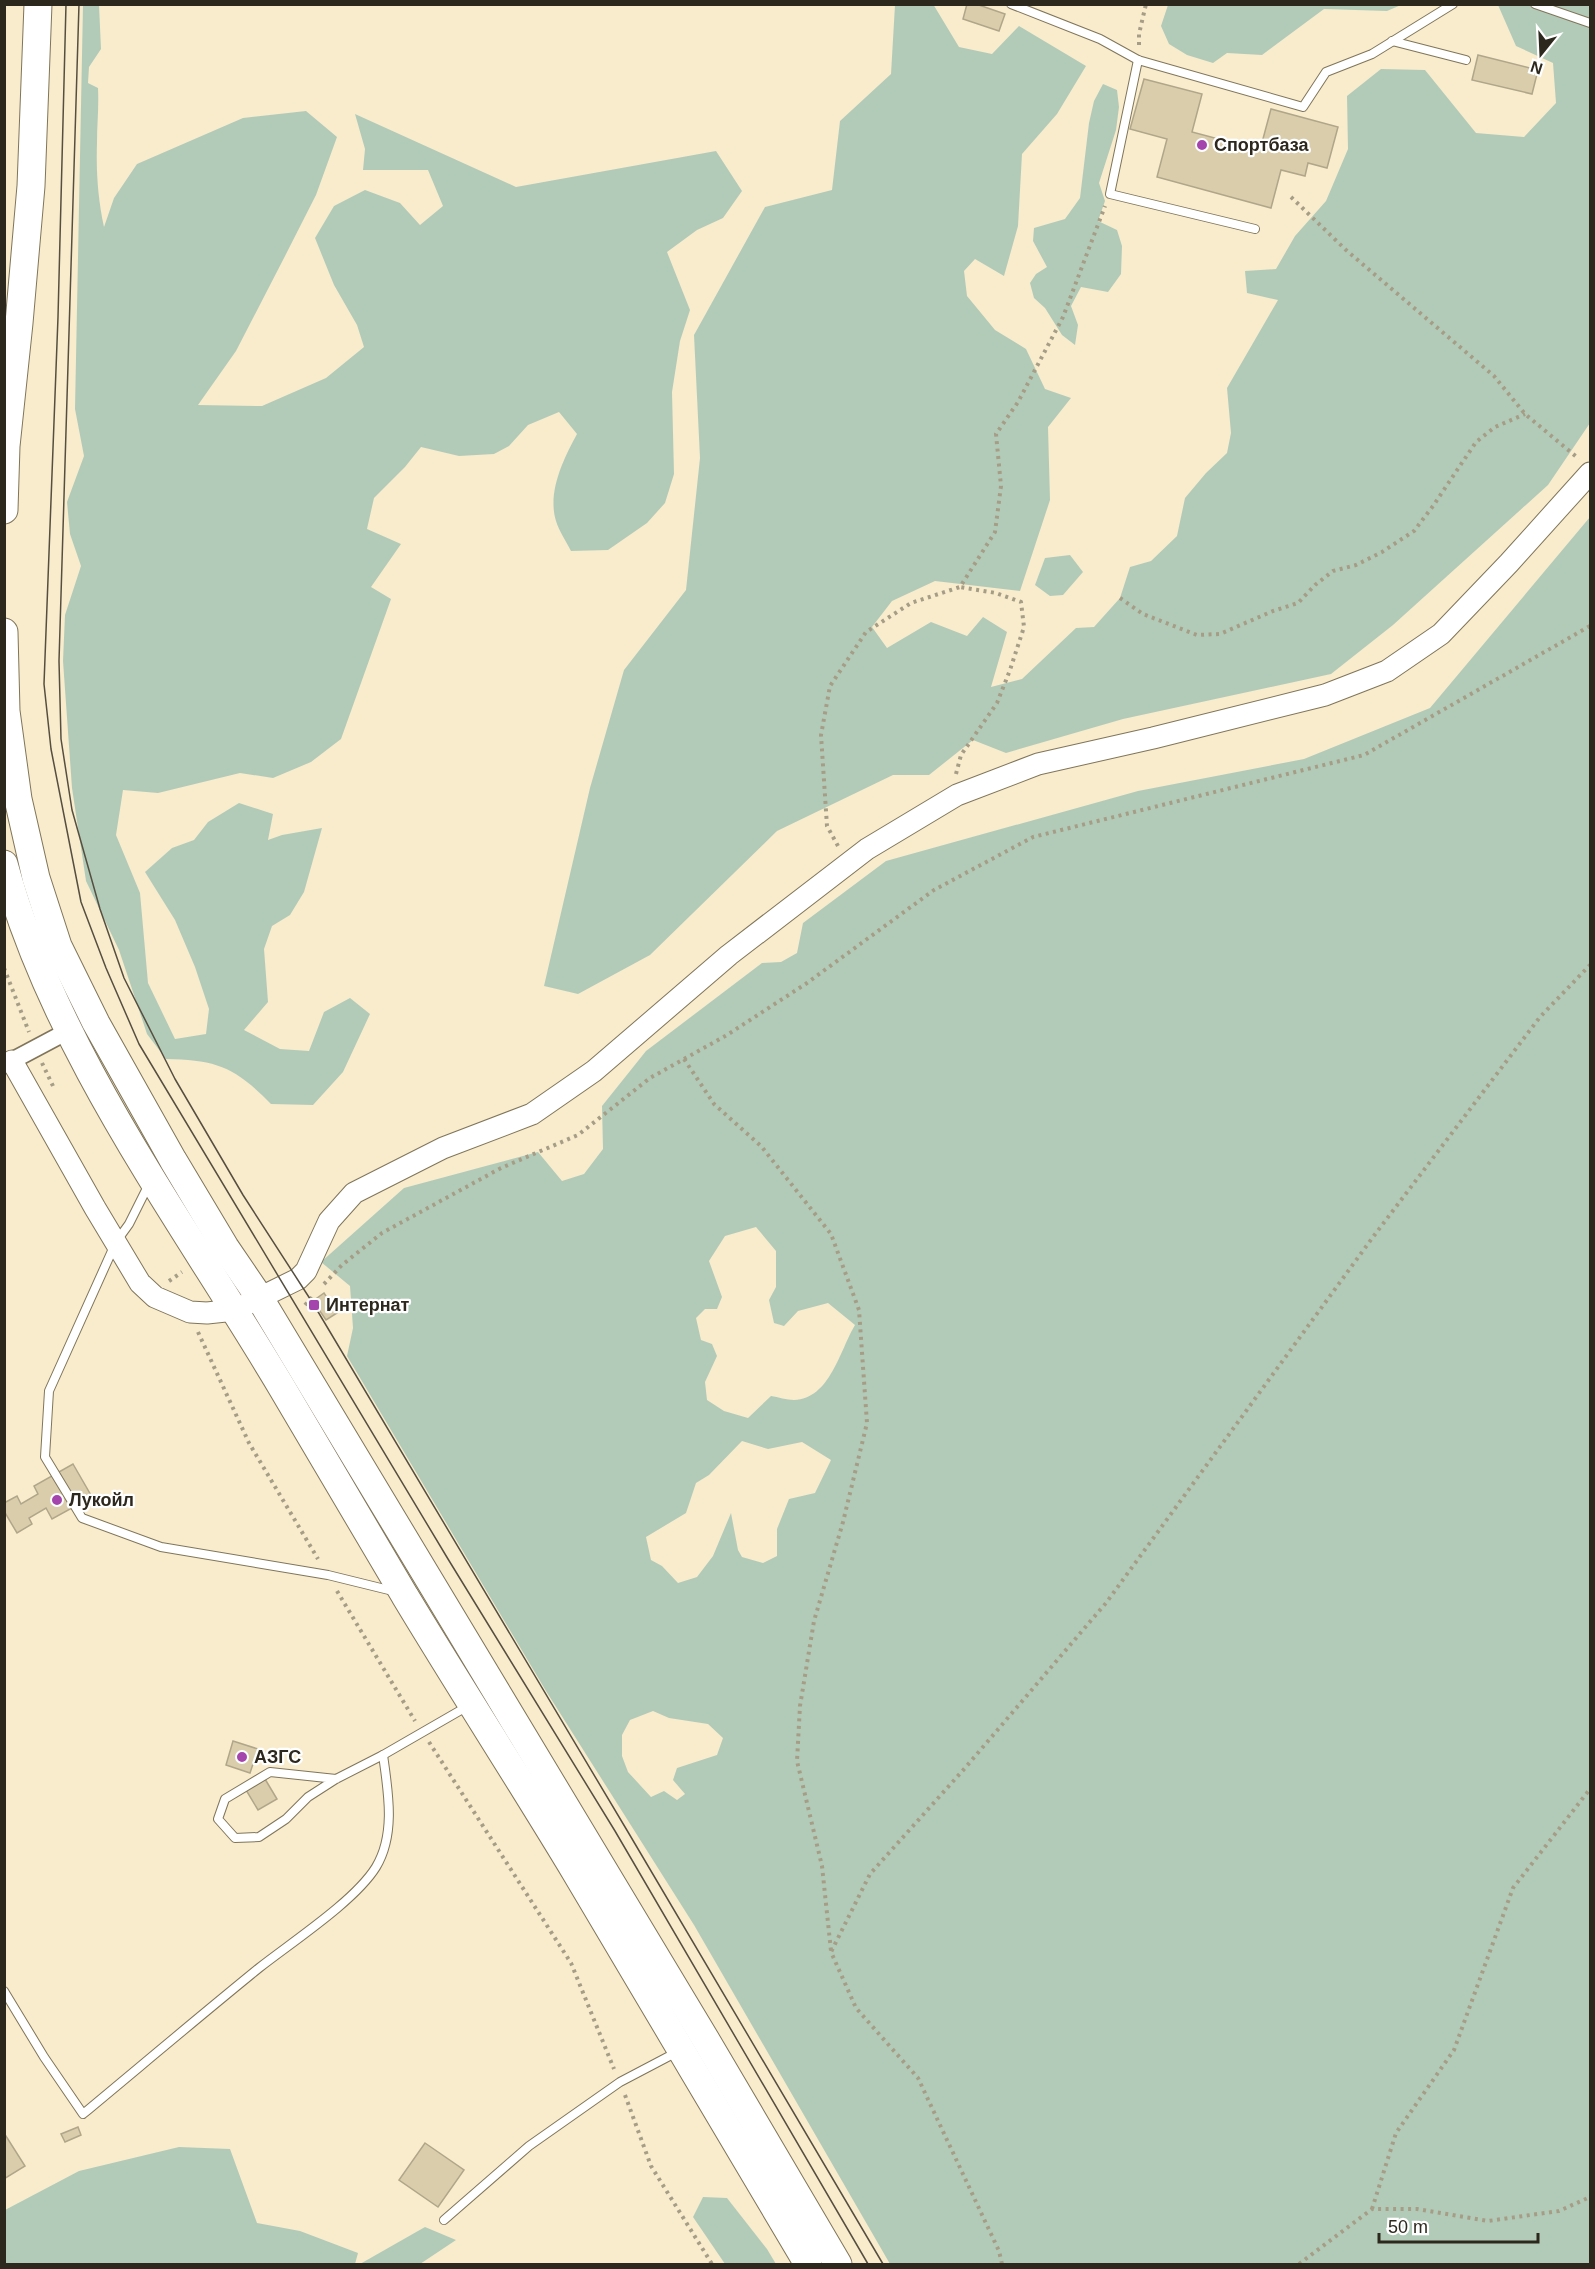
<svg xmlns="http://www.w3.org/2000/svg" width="1595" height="2269" font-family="Arial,sans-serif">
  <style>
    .green { fill: #b2cbb8; fill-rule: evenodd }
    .building { fill: #d9cdab; stroke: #b1a689; stroke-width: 1.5 }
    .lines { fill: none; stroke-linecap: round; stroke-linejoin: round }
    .service-casing { stroke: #807559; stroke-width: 10 }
    .minor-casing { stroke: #807559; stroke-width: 19 }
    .tertiary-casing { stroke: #807559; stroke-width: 23 }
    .primary-casing { stroke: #807559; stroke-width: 29 }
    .path { stroke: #a69d86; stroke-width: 4; stroke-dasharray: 3 4.5; stroke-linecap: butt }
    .service { stroke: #fff; stroke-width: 8 }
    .minor { stroke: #fff; stroke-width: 16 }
    .tertiary { stroke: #fff; stroke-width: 21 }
    .primary { stroke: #fff; stroke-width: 27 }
    .tram { stroke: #564f40; stroke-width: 1.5 }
    .poi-dot { fill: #a445ae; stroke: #fff; stroke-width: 2 }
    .labels { text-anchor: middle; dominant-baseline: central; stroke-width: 4.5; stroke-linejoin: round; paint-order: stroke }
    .poi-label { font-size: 18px; font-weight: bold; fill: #2d281d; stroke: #fff; text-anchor: start }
  </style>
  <rect width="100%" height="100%" fill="#f8eccd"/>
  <g class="green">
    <polygon points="933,4 959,47 992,54 1019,26 1086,66 1057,114 1022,154 1018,226 1004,276 975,259 964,271 967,296 995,330 1026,349 1045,389 1071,398 1048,427 1050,500 1020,591 935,581 892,601 872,627 887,648 931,622 967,636 983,617 1007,632 991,687 1022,679 1076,628 1094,627 1120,598 1130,567 1151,561 1177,536 1185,498 1206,473 1227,453 1231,433 1227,388 1278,300 1247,293 1245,271 1276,269 1295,236 1326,201 1348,149 1347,96 1381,69 1425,70 1476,133 1524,137 1556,103 1553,63 1516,46 1498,5 1590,5 1590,423 1548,485 1393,625 1331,674 1123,719 1006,753 973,740 929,775 893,775 777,831 650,955 578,994 544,986 590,788 624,670 686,590 700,458 694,335 765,207 832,190 840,121 891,74 895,5"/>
    <path d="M83,5H99L101,49L89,67L88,83L98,88C99,107 97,124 97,143C96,172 98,199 104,227L114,198L137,164L243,118L306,111L337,137L316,195L284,258L236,351L198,405L262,406L326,378L364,347L357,325L334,285L315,238L334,206L365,190L400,203L420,225L443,206L428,170H363L365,149L355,114L516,187L716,151L742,191L723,218L697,230L667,252L690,310L680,341L672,392L674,474L665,503L647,523L608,550L571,551C566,541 559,531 556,521C547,492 564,458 577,434L559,412L528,425L509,446L494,454L459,456L421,447L405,467L374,498L367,529L401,544L371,587L391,599L341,739L311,762L273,778L240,773L158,793L123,790L116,835L140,893L148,983L175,1039L206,1034L209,1009L195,967L175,920L145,872L172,848L194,840L208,822L239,803L273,814L268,840L282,835L322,828L304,892L290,915L272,926L264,949L268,1002L244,1030L280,1049L309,1051L324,1012L350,998L370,1014L343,1072L313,1105L271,1104C235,1067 217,1060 166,1059L147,1034L119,950L86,881L72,788L63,661L65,615L81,566L70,534L67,502L84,456L75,409Z"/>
    <polygon points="1168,5 1168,4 1401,5 1387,11 1324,9 1262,55 1227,53 1213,63 1187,55 1169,44 1161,26"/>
    <polygon points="1103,84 1117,90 1119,107 1116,130 1099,183 1105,201 1098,221 1117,230 1122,246 1121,274 1108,292 1081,287 1071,306 1078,325 1075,345 1062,335 1045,308 1034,298 1030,283 1036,274 1047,267 1033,241 1034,228 1065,219 1080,198 1089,123 1094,101"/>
    <path d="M1590,517V2264H890L694,1925L546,1691L347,1356L353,1328L350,1286L321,1262L404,1188L538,1152L562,1181L584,1174L603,1149L602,1106L646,1051L762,963L781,962L797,953L803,923L886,861L1138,791L1304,759L1430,708ZM756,1227L776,1251V1287L769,1300L774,1323L784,1326L798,1311L828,1303L855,1325C840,1350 830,1399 794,1400C787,1400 778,1397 771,1396L748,1418L724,1411L707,1400L705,1382L717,1356L712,1344L701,1340L696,1318L705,1309H717L722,1297L709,1261L725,1236ZM742,1441L768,1449L802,1442L831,1460L815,1493L789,1499L777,1529V1556L763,1563L742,1557L738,1550L731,1513L713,1556L697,1577L678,1583L662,1566L651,1560L646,1537L686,1513L696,1483L709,1475ZM653,1711L669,1718L708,1724L723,1738L717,1755L677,1768L673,1780L685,1794L677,1800L664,1791L651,1797L628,1772L622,1756V1735L630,1720Z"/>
    <polygon points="1070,555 1083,572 1063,595 1050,596 1035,585 1045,558"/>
    <polygon points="179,2147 230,2149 257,2223 300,2231 358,2253 355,2264 5,2264 5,2210 79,2171"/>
    <polygon points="703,2197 727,2198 767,2249 776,2264 725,2264 693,2217"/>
    <polygon points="425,2227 456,2240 420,2264 360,2264"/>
  </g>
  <g class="building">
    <polygon points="967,4 976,4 1005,14 999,31 963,19"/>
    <polygon points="1478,55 1538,70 1532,94 1472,80"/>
    <polygon points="1144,79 1202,94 1192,132 1260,150 1271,109 1338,127 1327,168 1308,163 1305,176 1281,170 1271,208 1157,177 1167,139 1130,129"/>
    <polygon points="324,1293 337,1313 326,1320 313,1301"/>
    <polygon points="73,1464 92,1497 52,1519 46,1508 29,1518 32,1524 17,1533 4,1511 4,1503 17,1496 21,1504 38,1494 34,1486"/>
    <polygon points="233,1741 258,1749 250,1773 226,1765"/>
    <polygon points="265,1779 277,1799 258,1810 246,1790"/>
    <polygon points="78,2127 81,2135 65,2142 61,2134"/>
    <polygon points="4,2133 25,2166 4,2179"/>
    <polygon points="425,2143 464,2170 438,2207 399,2180"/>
  </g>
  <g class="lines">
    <g class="service-casing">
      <g id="service">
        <polyline points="1011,4 1100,39 1138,60 1303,107 1326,72 1372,54 1453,4"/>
        <polyline points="1535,4 1590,23"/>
        <polyline points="1392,41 1466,60"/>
        <polyline points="1138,60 1110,194 1255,229"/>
        <polyline points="149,1184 129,1224 116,1242 49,1391 45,1457 82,1518 161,1547 328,1575 397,1592"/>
        <polyline points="336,1779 270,1772 225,1799 218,1819 235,1838 259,1837 286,1819 308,1797 336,1779 383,1755 468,1706"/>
        <path d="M4,1991L44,2057L83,2114C142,2065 200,2016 259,1968C292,1942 355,1901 376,1867C396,1834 388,1791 383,1755"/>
        <polyline points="444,2220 529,2146 620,2082 679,2051"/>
      </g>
    </g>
    <g class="minor-casing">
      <polyline id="minor" points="4,1065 68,1031"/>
    </g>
    <g class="tertiary-casing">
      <polyline id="tertiary" points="12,1061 95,1208 140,1283 155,1297 190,1312 207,1313 235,1310 298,1279 306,1271 329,1221 354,1193 443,1148 532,1114 594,1071 729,955 867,849 957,795 1038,764 1153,738 1325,695 1387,671 1441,634 1509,563 1590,473"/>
    </g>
    <g class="primary-casing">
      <g id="primary">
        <polyline points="4,510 6,446 19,323 31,186 38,4"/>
        <polyline points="4,632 6,711 18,799 36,878 58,946 96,1023 173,1160 225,1247 259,1297 706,2040 838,2264"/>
        <path d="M4,864C55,1052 182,1220 281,1386C323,1456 364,1526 405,1596C461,1689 520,1780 576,1873C654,2003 730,2134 808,2264"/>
      </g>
    </g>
    <g class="path">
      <polyline points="1139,45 1139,34 1146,4"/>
      <polyline points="1291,197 1346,250 1494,376 1525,414 1579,459"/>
      <polyline points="1120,598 1143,614 1197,635 1220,634 1273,611 1298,603 1315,585 1333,571 1356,565 1382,552 1414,531 1433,506 1476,442 1495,427 1525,414"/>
      <polyline points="956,774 961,755 997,703 1010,670 1024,627 1021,602 996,593 960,587"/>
      <polyline points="838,846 827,826 821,735 830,686 866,632 911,603 960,587 995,532 1001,486 996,434 1018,402 1063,317 1105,206"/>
      <polyline points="4,968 29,1032"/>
      <polyline points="684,1059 714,1104 761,1146 831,1234 859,1310 867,1423 843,1522 814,1621 800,1706 797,1761 822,1866 831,1951"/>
      <polyline points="42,1063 53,1086"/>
      <polyline points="169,1281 182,1272"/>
      <polyline points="324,1284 342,1265 382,1233 501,1168 578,1135 650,1078 727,1035 807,983 934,890 1033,837 1364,755 1590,626"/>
      <polyline points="305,1305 315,1294"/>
      <polyline points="198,1332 249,1443 318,1559"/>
      <polyline points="337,1591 415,1721"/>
      <polyline points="429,1742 571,1963 614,2069"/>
      <polyline points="625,2095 651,2166 712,2264"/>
      <polyline points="1372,2209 1396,2133 1454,2050 1513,1888 1590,1789"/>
      <polyline points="1002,2264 999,2251 918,2078 856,2008 831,1952 870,1874 965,1768 1106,1603 1373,1237 1540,1017 1590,965"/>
      <polyline points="1299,2264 1372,2209 1417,2209 1488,2221 1559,2211 1590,2197"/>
    </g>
    <use href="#service" class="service"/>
    <use href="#minor" class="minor"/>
    <use href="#tertiary" class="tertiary"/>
    <use href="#primary" class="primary"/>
    <g class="tram">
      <polyline points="66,4 58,317 44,684 51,749 81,902 106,968 139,1044 448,1559 615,1831 868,2264"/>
      <polyline points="79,4 59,661 61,739 72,810 100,909 124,978 175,1079 243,1195 314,1305 628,1832 883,2264"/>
    </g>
  </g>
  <g class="poi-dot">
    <circle cx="1202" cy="145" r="6"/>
    <rect x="308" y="1299" width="12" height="12" rx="3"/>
    <circle cx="57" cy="1500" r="6"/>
    <circle cx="242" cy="1757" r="6"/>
  </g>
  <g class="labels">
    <g class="poi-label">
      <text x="1214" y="145">Спортбаза</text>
      <text x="326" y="1305">Интернат</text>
      <text x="69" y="1500">Лукойл</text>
      <text x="254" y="1757">АЗГС</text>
    </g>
  </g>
  <rect width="1595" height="2269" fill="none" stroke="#2d281d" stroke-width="12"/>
  <g transform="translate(1541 54) rotate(198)" stroke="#ffffff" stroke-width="4.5" paint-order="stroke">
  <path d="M0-4.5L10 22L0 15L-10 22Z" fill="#2d281d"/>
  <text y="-9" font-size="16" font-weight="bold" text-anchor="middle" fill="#2d281d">N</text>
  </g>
  <path d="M1379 2233v9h159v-9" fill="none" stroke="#2d281d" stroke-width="3"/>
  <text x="1388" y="2233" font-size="18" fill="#2d281d" stroke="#ffffff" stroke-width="4.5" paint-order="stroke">50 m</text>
</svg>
